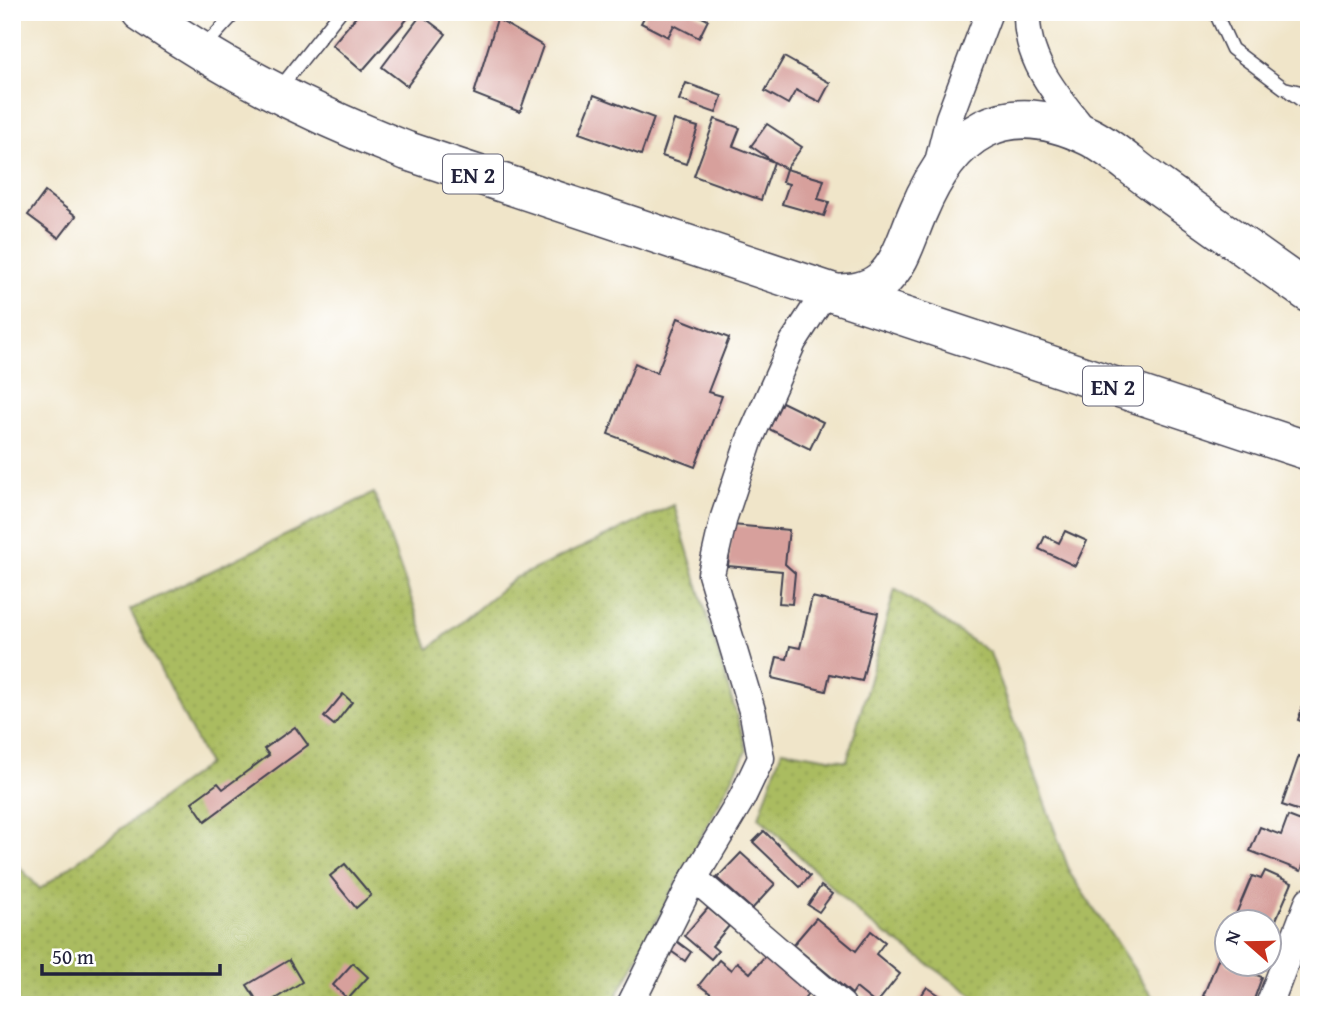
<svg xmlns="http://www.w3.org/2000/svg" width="1321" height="1017" font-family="'Gentium Book Plus',serif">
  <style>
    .grass { fill: url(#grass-dots); stroke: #666f4e; stroke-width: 2 }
    .building { fill: #d7a09c }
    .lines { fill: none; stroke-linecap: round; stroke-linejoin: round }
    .service-casing { stroke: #413f50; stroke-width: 15 }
    .minor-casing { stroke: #413f50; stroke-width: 29 }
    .primary-casing { stroke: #413f50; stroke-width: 41 }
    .service { stroke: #fff; stroke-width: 12 }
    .minor { stroke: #fff; stroke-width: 26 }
    .primary { stroke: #fff; stroke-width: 38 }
    .labels { text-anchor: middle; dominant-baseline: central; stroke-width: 7; stroke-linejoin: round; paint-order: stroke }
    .shield { fill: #fff; stroke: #646476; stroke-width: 2 }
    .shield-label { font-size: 23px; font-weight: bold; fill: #22223b }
  </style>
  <defs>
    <pattern id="grass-dots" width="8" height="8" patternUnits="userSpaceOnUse" patternTransform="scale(1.75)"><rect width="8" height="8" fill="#aabc60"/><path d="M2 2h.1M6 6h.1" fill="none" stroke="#92a154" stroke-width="1.8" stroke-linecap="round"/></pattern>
  </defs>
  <rect width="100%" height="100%" fill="#fff"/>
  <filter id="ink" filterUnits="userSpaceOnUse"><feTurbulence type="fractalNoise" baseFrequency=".0143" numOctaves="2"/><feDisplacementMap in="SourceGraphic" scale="14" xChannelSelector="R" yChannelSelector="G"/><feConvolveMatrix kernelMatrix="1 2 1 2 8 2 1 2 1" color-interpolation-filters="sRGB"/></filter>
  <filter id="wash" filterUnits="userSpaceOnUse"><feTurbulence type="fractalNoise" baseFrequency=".00686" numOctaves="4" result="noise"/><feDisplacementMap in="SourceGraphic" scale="28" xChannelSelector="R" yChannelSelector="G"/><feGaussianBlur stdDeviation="1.57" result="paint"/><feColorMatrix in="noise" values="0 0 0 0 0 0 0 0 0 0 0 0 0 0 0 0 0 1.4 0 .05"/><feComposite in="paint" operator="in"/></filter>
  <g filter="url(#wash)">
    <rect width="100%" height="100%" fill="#f0e5c9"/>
    <g class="grass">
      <polygon points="374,493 429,649 515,578 674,505 747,750 612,1005 12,1005 12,859 40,889 208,764 130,610"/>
      <polygon points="895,589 990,653 1071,875 1158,1005 987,1005 867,921 759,817 782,750 847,761"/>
    </g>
    <g id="blocks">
      <g class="building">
        <polygon points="360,12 403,12 409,17 362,71 332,45"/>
        <polygon points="647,12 692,12 708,20 699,38 674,25 668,37 641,23"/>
        <polygon points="421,15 446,34 407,86 382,67"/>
        <polygon points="497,19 543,46 520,112 474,94"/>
        <polygon points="784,57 830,83 820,102 796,90 788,104 765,91"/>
        <polygon points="686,83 722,96 716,113 679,100"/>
        <polygon points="594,95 654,118 641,155 579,133"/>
        <polygon points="715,119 740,128 733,146 774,162 751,146 767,124 802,147 786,169 774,162 761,200 694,176"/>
        <polygon points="674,120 698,127 686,164 662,156"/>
        <polygon points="786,169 824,180 818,199 829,202 824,216 782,204 789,184 782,182"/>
        <polygon points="45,192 76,216 59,238 28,215"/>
        <polygon points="678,318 729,338 708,392 722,396 695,467 608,434 635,363 657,373"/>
        <polygon points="782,402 823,422 810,449 769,429"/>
        <polygon points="732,525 789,530 785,564 795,573 792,604 779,603 782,571 728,566"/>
        <polygon points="1065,531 1087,541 1075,566 1039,549 1045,536 1059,543"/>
        <polygon points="812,597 878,613 862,681 830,674 826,691 772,678 777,657 787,659 790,646 800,648"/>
        <polygon points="1308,692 1309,692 1309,724 1298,720"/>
        <polygon points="343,694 352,702 334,725 324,717"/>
        <polygon points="295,727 308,745 205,821 192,802 218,783 223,789 269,755 264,749"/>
        <polygon points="1299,756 1309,760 1309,814 1282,805"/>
        <polygon points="1288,816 1309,824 1309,850 1301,871 1250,851 1260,827 1281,835"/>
        <polygon points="764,831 810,876 800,887 753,842"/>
        <polygon points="741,853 775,884 752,909 717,878"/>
        <polygon points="345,864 371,895 356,908 330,876"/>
        <polygon points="1265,871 1292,883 1272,929 1268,922 1256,922 1236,914 1252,876 1261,879"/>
        <polygon points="821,886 832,894 819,912 808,905"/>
        <polygon points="708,908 729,926 712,946 718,951 711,959 684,936"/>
        <polygon points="816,918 856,951 871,931 885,942 876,954 900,974 876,1004 856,988 852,994 793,945"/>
        <polygon points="675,940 691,952 685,961 668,949"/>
        <polygon points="1221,952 1226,954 1226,964 1262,977 1252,1005 1226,1005 1203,996"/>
        <polygon points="766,955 809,992 799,1005 708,1005 715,997 699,985 719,960 731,970 737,962 750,973"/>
        <polygon points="289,960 302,982 265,1005 260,1005 247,985"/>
        <polygon points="353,963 368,977 348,999 333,985"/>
        <polygon points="927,987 954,1005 915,1005"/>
      </g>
    </g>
  </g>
  <g filter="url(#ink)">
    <use href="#blocks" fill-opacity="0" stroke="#413f50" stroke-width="2"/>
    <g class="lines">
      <g class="service-casing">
        <g id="service">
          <polyline points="1215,12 1232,49 1284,88 1309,94"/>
          <polyline points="203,48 236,12"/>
          <polyline points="279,89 340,12"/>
          <polyline points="1290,92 1309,106"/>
        </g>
      </g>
      <g class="minor-casing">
        <g id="minor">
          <path d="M1027,12C1025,62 1059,98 1088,135"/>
          <polyline points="937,166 949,118 989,12"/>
          <polyline points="694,878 842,1005"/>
          <polyline points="630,1005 690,885 742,798 761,758 753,714 711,574 724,517 750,439 793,342 826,291"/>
          <polyline points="1269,1005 1309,900"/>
        </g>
      </g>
      <g class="primary-casing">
        <g id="primary">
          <path d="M141,12C223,69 314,115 407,151L1309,451"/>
          <path d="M836,294C852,293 867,292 881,281C901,265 908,234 918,212C951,133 1003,95 1088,136C1111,147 1133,168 1153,182C1205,219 1257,256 1309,293"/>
        </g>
      </g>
      <use href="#service" class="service"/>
      <use href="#minor" class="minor"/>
      <use href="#primary" class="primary"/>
    </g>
  </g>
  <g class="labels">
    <g class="shield">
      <rect x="443" y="154.5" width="60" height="39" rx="5"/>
      <rect x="1083" y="366.5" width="60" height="39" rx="5"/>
    </g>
    <g class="shield-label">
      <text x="473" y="174">EN 2</text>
      <text x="1113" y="386">EN 2</text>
    </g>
  </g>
  <rect width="1321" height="1017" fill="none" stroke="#fff" stroke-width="42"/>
  <g transform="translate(1248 943) rotate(290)"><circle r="33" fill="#ffffff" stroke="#a7a7b1" stroke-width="2"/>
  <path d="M0-5L12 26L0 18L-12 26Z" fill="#c8321e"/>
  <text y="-10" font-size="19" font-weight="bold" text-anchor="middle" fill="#22223b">N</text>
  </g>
  <path d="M42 964v10h178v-10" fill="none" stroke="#22223b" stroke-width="3.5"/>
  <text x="52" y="964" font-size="21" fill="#22223b" stroke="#ffffff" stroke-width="5" paint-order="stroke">50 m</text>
</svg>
